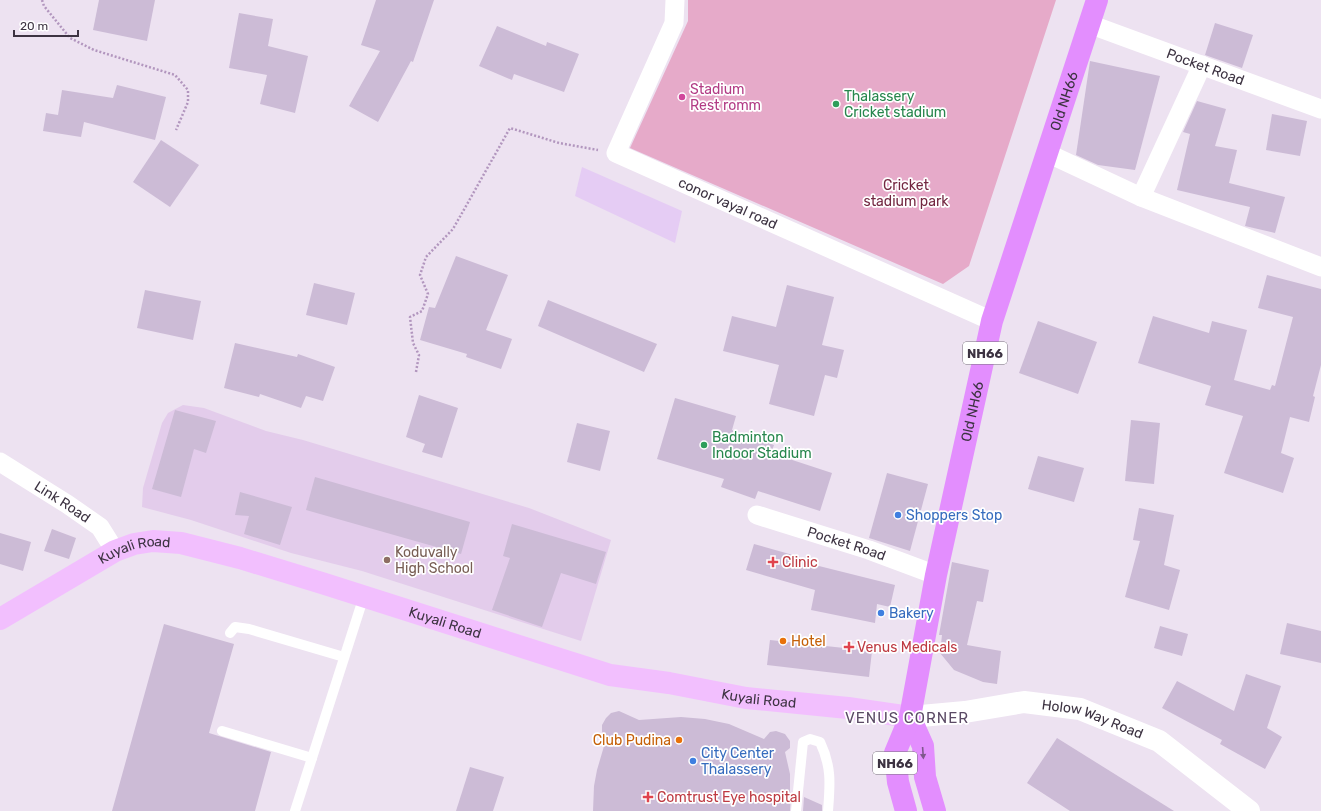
<svg xmlns="http://www.w3.org/2000/svg" width="1321" height="811" font-family="Rubik,sans-serif">
  <style>
    .commercial { fill: #e5ccf4 }
    .education { fill: #e3cceb }
    .green { fill: #e6aac9 }
    .building { fill: #ccbbd6 }
    .lines { fill: none; stroke-linecap: round; stroke-linejoin: round }
    .path { stroke: #b296be; stroke-width: 2.5; stroke-dasharray: 2 2; stroke-linecap: butt }
    .service { stroke: #fff; stroke-width: 10 }
    .minor { stroke: #fff; stroke-width: 19 }
    .tertiary { stroke: #fff; stroke-width: 22 }
    .secondary { stroke: #f2bffe; stroke-width: 22 }
    .primary { stroke: #e38efe; stroke-width: 22 }
    .oneway { fill: #7f578d }
    .hotel-dot { fill: #d1479c; stroke: #fff; stroke-width: 1.5 }
    .leisure-dot { fill: #2e9e5b; stroke: #fff; stroke-width: 1.5 }
    .shop-dot { fill: #3f7fe0; stroke: #fff; stroke-width: 1.5 }
    .education-dot { fill: #8d6e63; stroke: #fff; stroke-width: 1.5 }
    .health-dot { fill: #e0444e; stroke: #fff; stroke-width: 1.5 }
    .food-dot { fill: #e8710a; stroke: #fff; stroke-width: 1.5 }
    .labels { text-anchor: middle; dominant-baseline: central; stroke-width: 3.5; stroke-linejoin: round; paint-order: stroke }
    .shield { fill: #fff; stroke: #77707b; stroke-width: 1 }
    .shield-label { font-size: 13px; font-weight: bold; fill: #3d3342 }
    .street-label { font-size: 14px; fill: #3d3342; stroke: #fff }
    .hotel-label { font-size: 14px; fill: #b23c85; stroke: #fff; text-anchor: start }
    .leisure-label { font-size: 14px; fill: #27864d; stroke: #fff; text-anchor: start }
    .park-label { font-size: 14px; fill: #732741; stroke: #fff }
    .shop-label { font-size: 14px; fill: #366cbe; stroke: #fff; text-anchor: start }
    .education-label { font-size: 14px; fill: #785e54; stroke: #fff; text-anchor: start }
    .health-label { font-size: 14px; fill: #be3a42; stroke: #fff; text-anchor: start }
    .food-label { font-size: 14px; fill: #c56008; stroke: #fff; text-anchor: start }
    .neighbourhood-label { font-size: 15px; letter-spacing: 1px; fill: #5b4a65; stroke: #fff }
  </style>
  <rect width="100%" height="100%" fill="#ede2f1"/>
  <polygon class="commercial" points="582,167 682,211 675,243 575,196"/>
  <polygon class="education" points="183,405 204,408 266,431 303,440 529,508 611,540 581,641 362,571 291,553 191,520 142,507 143,488 162,423 168,413"/>
  <polygon class="green" points="688,0 1056,0 969,266 943,284 630,148 688,21"/>
  <g class="building">
    <polygon points="99,0 155,0 147,41 93,30"/>
    <polygon points="376,0 434,0 413,62 411,61 378,122 349,106 380,51 361,45"/>
    <polygon points="239,13 273,19 268,46 308,56 295,113 260,104 267,75 229,68"/>
    <polygon points="1215,23 1253,35 1242,68 1205,55"/>
    <polygon points="497,26 546,46 547,42 579,54 564,92 514,74 512,80 479,66"/>
    <polygon points="1090,61 1160,76 1135,170 1098,165 1076,155"/>
    <polygon points="117,85 166,97 155,140 84,122 81,137 43,131 46,113 58,115 62,90 113,98"/>
    <polygon points="1197,101 1226,109 1215,146 1237,150 1229,183 1285,197 1275,233 1245,226 1250,207 1177,190 1190,134 1183,132"/>
    <polygon points="1272,114 1307,121 1300,156 1266,150"/>
    <polygon points="161,140 199,165 170,207 133,182"/>
    <polygon points="456,256 508,275 486,330 512,339 501,369 466,357 467,354 420,340 429,307 435,308"/>
    <polygon points="1267,275 1321,289 1321,365 1313,396 1315,397 1309,422 1290,417 1281,453 1294,458 1283,493 1224,473 1243,416 1205,405 1211,386 1138,363 1153,316 1209,333 1212,321 1247,330 1234,380 1270,390 1272,385 1275,386 1293,317 1258,308"/>
    <polygon points="314,283 355,293 347,325 306,315"/>
    <polygon points="787,285 834,297 822,345 844,350 837,378 825,375 814,416 769,404 779,365 723,351 732,316 776,327"/>
    <polygon points="145,290 201,301 193,340 137,328"/>
    <polygon points="548,300 657,344 644,372 538,326"/>
    <polygon points="1038,321 1097,342 1078,394 1019,373"/>
    <polygon points="235,343 297,357 298,354 335,367 323,401 306,396 301,408 260,394 259,397 224,388"/>
    <polygon points="419,395 458,408 442,458 422,452 425,444 406,437"/>
    <polygon points="675,398 736,416 732,430 774,445 771,453 832,473 820,511 758,491 755,499 721,487 724,479 657,459"/>
    <polygon points="175,410 216,421 206,453 194,449 181,497 152,489"/>
    <polygon points="1131,420 1160,423 1154,484 1125,481"/>
    <polygon points="577,423 610,431 600,471 567,462"/>
    <polygon points="1038,456 1084,468 1074,502 1028,489"/>
    <polygon points="887,473 928,484 910,551 869,538"/>
    <polygon points="315,477 470,522 461,554 306,510"/>
    <polygon points="240,492 292,507 280,545 244,534 249,516 235,515"/>
    <polygon points="1139,508 1174,515 1164,565 1180,570 1169,610 1125,597 1140,541 1133,540"/>
    <polygon points="512,524 606,552 596,584 561,573 542,627 492,610 510,558 503,556"/>
    <polygon points="52,529 76,538 69,559 44,551"/>
    <polygon points="0,533 31,542 23,571 0,564"/>
    <polygon points="754,544 800,557 799,561 895,585 890,607 877,604 875,623 811,610 815,590 746,570"/>
    <polygon points="952,562 989,570 983,602 977,601 967,645 1001,651 997,684 983,682 954,670 940,653 942,635 939,635"/>
    <polygon points="1287,623 1321,631 1321,663 1280,654"/>
    <polygon points="164,624 234,644 209,733 271,752 255,811 112,811"/>
    <polygon points="1160,626 1188,634 1182,656 1154,648"/>
    <polygon points="770,640 872,651 869,677 767,665"/>
    <polygon points="1246,674 1281,686 1267,728 1282,737 1265,769 1220,744 1222,740 1162,708 1177,681 1234,711"/>
    <polygon points="619,711 639,720 681,717 705,719 729,724 764,739 770,732 776,731 785,734 790,741 790,748 785,752 790,774 790,792 791,793 790,811 593,811 594,786 597,770 607,736 602,735 602,725 606,718 611,713"/>
    <polygon points="1057,738 1174,811 1070,811 1027,783"/>
    <polygon points="470,767 504,777 493,811 456,811"/>
    <polygon points="804,797 822,805 822,811 803,811"/>
  </g>
  <g class="lines">
    <g class="path">
      <polyline points="42,0 44,6 70,38 94,50 175,75 188,90 188,102 176,130"/>
      <polyline points="416,372 419,355 413,343 410,317 422,311 428,294 420,275 426,257 453,229 510,128 559,143 598,150"/>
    </g>
    <g class="service">
      <polyline points="230,633 235,627 249,629 344,657"/>
      <polyline points="222,731 312,758"/>
      <polyline points="295,811 364,596"/>
      <path d="M796,811L803,742L810,739L820,742C832,767 830,785 828,811"/>
    </g>
    <g class="minor">
      <path id="s1" d="M675,0L674,23L616,153L992,321"/>
      <path id="s2" d="M1089,24L1321,109"/>
      <polyline points="1047,153 1141,197 1321,267"/>
      <polyline points="1141,197 1202,65"/>
      <path id="s3" d="M0,462L67,504L100,527L115,551"/>
      <path id="s4" d="M757,515L869,550L936,575"/>
    </g>
    <path class="tertiary" id="s5" d="M910,717L965,712L1024,702L1080,709L1159,741L1249,811"/>
    <path class="secondary" id="s6" d="M0,619L115,551L134,544L153,541L181,543L240,558L325,584L610,675L669,683L746,698L848,708L910,717"/>
    <g class="primary">
      <polyline points="910,717 923,746 925,777 935,811"/>
      <path id="s7" d="M906,811L898,782L895,753L910,717L936,575L992,321L1097,0"/>
    </g>
  </g>
  <defs><path id="oneway-solid" d="M-6-.8H1V-3.2L6.5 0L1 3.2V.8H-6Z"/></defs>
  <use class="oneway" href="#oneway-solid" transform="translate(923 753) rotate(86)"/>
  <circle class="hotel-dot" cx="682" cy="97" r="4"/>
  <g class="leisure-dot">
    <circle cx="836" cy="104" r="4"/>
    <circle cx="704" cy="445" r="4"/>
  </g>
  <g class="shop-dot">
    <circle cx="898" cy="515" r="4"/>
    <circle cx="881" cy="613" r="4"/>
    <circle cx="693" cy="761" r="4"/>
  </g>
  <circle class="education-dot" cx="387" cy="560" r="4"/>
  <g class="health-dot">
    <path d="M771 556h4v4h4v4h-4v4h-4v-4h-4v-4h4z"/>
    <path d="M847 641h4v4h4v4h-4v4h-4v-4h-4v-4h4z"/>
    <path d="M646 791h4v4h4v4h-4v4h-4v-4h-4v-4h4z"/>
  </g>
  <g class="food-dot">
    <circle cx="783" cy="641" r="4"/>
    <circle cx="679" cy="740" r="4"/>
  </g>
  <g class="labels">
    <g class="shield">
      <rect x="963" y="342" width="44" height="22" rx="3"/>
      <rect x="873" y="752" width="44" height="22" rx="3"/>
    </g>
    <g class="shield-label">
      <text x="985" y="353">NH66</text>
      <text x="895" y="763">NH66</text>
    </g>
    <g class="street-label">
      <text stroke="none"><textPath href="#s2" startOffset="124">Pocket Road</textPath></text>
      <text stroke="none"><textPath href="#s7" startOffset="734">Old NH66</textPath></text>
      <text stroke="none"><textPath href="#s1" startOffset="288">conor vayal road</textPath></text>
      <text stroke="none"><textPath href="#s7" startOffset="410">Old NH66</textPath></text>
      <text stroke="none"><textPath href="#s3" startOffset="74">Link Road</textPath></text>
      <text stroke="none"><textPath href="#s4" startOffset="94">Pocket Road</textPath></text>
      <text stroke="none"><textPath href="#s6" startOffset="153">Kuyali Road</textPath></text>
      <text stroke="none"><textPath href="#s6" startOffset="477">Kuyali Road</textPath></text>
      <text stroke="none"><textPath href="#s6" startOffset="801">Kuyali Road</textPath></text>
      <text stroke="none"><textPath href="#s5" startOffset="186">Holow Way Road</textPath></text>
    </g>
    <g class="hotel-label">
      <text x="690" y="89">Stadium<tspan x="690" dy="16">Rest romm</tspan></text>
    </g>
    <g class="leisure-label">
      <text x="844" y="96">Thalassery<tspan x="844" dy="16">Cricket stadium</tspan></text>
      <text x="712" y="437">Badminton<tspan x="712" dy="16">Indoor Stadium</tspan></text>
    </g>
    <g class="park-label">
      <text x="906" y="185">Cricket<tspan x="906" dy="16">stadium park</tspan></text>
    </g>
    <g class="shop-label">
      <text x="906" y="515">Shoppers Stop</text>
      <text x="889" y="613">Bakery</text>
      <text x="701" y="753">City Center<tspan x="701" dy="16">Thalassery</tspan></text>
    </g>
    <g class="education-label">
      <text x="395" y="552">Koduvally<tspan x="395" dy="16">High School</tspan></text>
    </g>
    <g class="health-label">
      <text x="782" y="562">Clinic</text>
      <text x="857" y="647">Venus Medicals</text>
      <text x="657" y="797">Comtrust Eye hospital</text>
    </g>
    <g class="food-label">
      <text x="791" y="641">Hotel</text>
      <text x="671" y="740" text-anchor="end">Club Pudina</text>
    </g>
    <g class="neighbourhood-label">
      <text x="907" y="718">VENUS CORNER</text>
    </g>
  </g>
  <path d="M14 30v6h64v-6" fill="none" stroke="#3d3342" stroke-width="2"/>
  <text x="20" y="30" font-size="12" fill="#3d3342" stroke="#ffffff" stroke-width="3" paint-order="stroke">20 m</text>
</svg>
